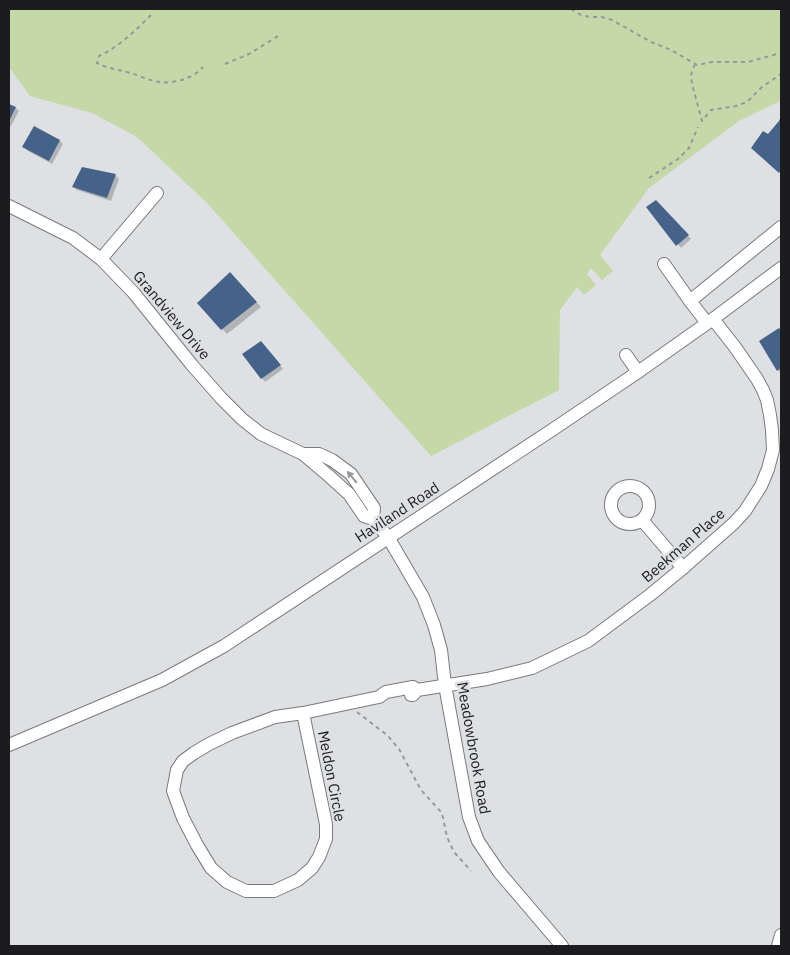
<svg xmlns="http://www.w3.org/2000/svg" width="790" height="955" font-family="'IBM Plex Sans',sans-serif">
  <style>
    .green { fill: #c5d9a8 }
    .shadow { fill: #0003 }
    .building { fill: #456389 }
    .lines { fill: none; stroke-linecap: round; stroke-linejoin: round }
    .minor-casing { stroke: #787b7d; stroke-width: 14 }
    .path { stroke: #97989b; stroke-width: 2; stroke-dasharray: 4 4; stroke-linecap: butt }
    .minor { stroke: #fff; stroke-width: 12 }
    .oneway { fill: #99999a }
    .labels { text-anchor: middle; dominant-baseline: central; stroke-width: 5; stroke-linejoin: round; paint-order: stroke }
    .street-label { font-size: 15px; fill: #1c1c1e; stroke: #dee0e3 }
  </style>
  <rect width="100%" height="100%" fill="#dee0e3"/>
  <polygon class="green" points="9,9 781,9 781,99 780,101 739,121 649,188 600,255 613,271 602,280 591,268 587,274 596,285 584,295 577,287 560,310 559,390 431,456 208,204 137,137 92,113 30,96 9,67"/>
  <g class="shadow">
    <polygon points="9,105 16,108 19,111 11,126 9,125"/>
    <polygon points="781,119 781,174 757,153"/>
    <polygon points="34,127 60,141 63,144 52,164 28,151 24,147"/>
    <polygon points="115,175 119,179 111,201 77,190 74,187"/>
    <polygon points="655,201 691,239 681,248 648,207"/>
    <polygon points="235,278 261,307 227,334 222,329"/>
    <polygon points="779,330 781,332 781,373 778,370 760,341"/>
    <polygon points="264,346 283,369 265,382 244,354"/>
  </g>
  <g class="building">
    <polygon points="9,104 16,107 9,121"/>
    <polygon points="781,116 781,169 779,173 751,148 763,131 768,134 779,121"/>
    <polygon points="34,126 60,140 49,161 22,147"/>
    <polygon points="82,167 116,174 107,198 72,187"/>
    <polygon points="656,200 689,235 676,246 646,207"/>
    <polygon points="230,272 257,302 221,330 197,303"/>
    <polygon points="779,328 781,331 781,368 777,371 759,341"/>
    <polygon points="261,341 281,365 261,379 242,354"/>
  </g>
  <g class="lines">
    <g class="minor-casing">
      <g id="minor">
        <polyline points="9,206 73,238 101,259 133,292 192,365 221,398 242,419 261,434 303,454 329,476 349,494 364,516 373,519"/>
        <polyline points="101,259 157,193"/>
        <polyline points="664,264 690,301"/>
        <polyline points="707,323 690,301 781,227"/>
        <polyline points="626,355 638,372"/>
        <polyline points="303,454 319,454 332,460 351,474 374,508 373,519"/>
        <circle cx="630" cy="505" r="19"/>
        <polyline points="373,519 388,537 423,597 434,625 441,650 445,685 469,817 478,841 499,872 562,946"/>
        <polyline points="642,520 683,568"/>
        <polyline points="411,695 413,695 417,690 487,679 532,668 588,641 650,595 683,568 734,523 745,511 761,486 768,469 773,450 772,430 770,415 767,400 763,390 757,379 735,347 713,319"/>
        <polyline points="303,713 326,824 326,839 319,857 312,868 298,880 274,891 246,891 227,882 211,868 197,845 183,818 173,791 177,770 183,761 194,753 209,744 232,733 275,717 303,713 379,697 386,692 413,687 417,690"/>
        <polyline points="9,745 162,680 224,646 552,430 638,372 713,319 781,268"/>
        <polyline points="778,946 781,935"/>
      </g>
    </g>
    <g class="path">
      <polyline points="571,9 581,15 590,17 602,17 612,20 651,42 671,50 697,65 712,62 748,62 777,54 781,55"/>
      <path d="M151,15C136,30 119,47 99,56L97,63C107,68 119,70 131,73C140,76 150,81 160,82C174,84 194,78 203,67"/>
      <polyline points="225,64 249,54 278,36"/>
      <polyline points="695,64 691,75 692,84 702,121 711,110 736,106 747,102 762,87 781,74"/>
      <polyline points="649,178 678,159 689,148 698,127"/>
      <polyline points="357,712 387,735 399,749 421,790 442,813 447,837 454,852 471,871"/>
    </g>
    <use href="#minor" class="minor"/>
  </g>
  <defs><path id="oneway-solid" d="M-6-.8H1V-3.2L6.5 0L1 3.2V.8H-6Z" transform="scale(1.25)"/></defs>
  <use class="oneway" href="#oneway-solid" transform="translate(352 477) rotate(-130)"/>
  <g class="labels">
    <g class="street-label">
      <text transform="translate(172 315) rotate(50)">Grandview Drive</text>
      <text transform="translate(397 512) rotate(-33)">Haviland Road</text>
      <text transform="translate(683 545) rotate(-41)">Beekman Place</text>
      <text transform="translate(474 748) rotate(80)">Meadowbrook Road</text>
      <text transform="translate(332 776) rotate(79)">Meldon Circle</text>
    </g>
  </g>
  <rect width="790" height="955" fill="none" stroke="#1c1c1e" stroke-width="20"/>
</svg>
